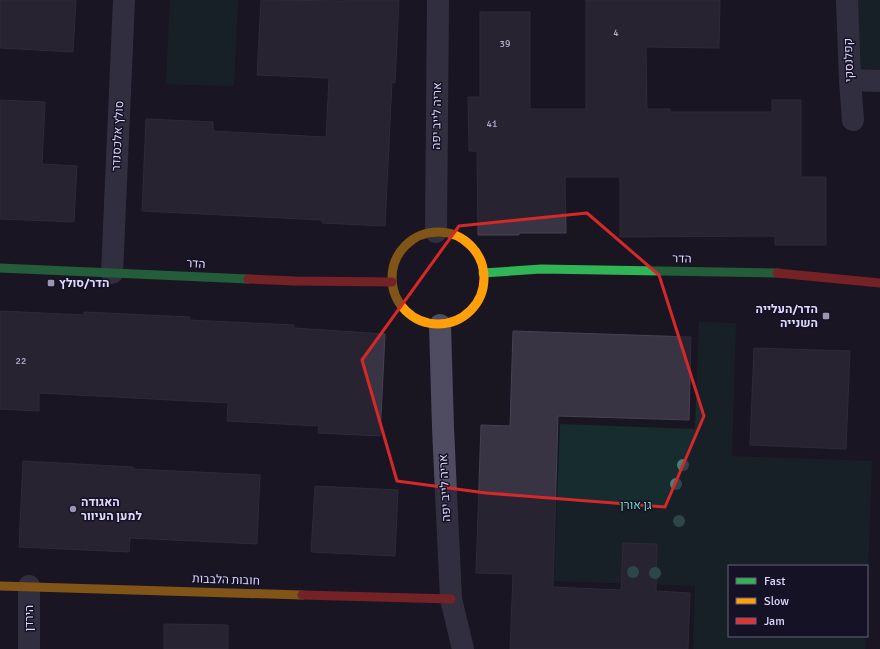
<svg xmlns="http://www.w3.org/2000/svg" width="880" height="649" font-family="Signika,Heebo,sans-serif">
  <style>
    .green { fill: #162c2e }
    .building { fill: #383444; stroke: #464255 }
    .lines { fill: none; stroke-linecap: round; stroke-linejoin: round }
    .street { stroke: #4f4c62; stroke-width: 22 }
    .fast { stroke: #30b455; stroke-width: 9 }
    .slow { stroke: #ff9f0a; stroke-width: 9 }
    .jam { stroke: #e5322d; stroke-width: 9 }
    .tree { fill: #468079 }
    .marked { fill: none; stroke: #d62828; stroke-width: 3; stroke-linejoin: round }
    .poi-dot { fill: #9a95b0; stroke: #161226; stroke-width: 1.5 }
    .labels { text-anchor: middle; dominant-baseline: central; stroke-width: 3; stroke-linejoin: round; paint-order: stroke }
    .number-label { font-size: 10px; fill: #b5b0ce }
    .street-label { font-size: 12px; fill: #dfdafc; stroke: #161226 }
    .poi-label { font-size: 12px; font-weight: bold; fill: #dfdafc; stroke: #161226; text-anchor: start }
    .park-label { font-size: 12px; fill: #6bd7c1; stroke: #161226 }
  </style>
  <rect width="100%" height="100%" fill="#191622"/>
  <g class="green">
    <polygon points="170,0 238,0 234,86 166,84"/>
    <polygon points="857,0 880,0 880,70 858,69"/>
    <polygon points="699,322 736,323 732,456 872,461 867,601 867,566 729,566 729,636 866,636 865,649 693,649 695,586 554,581 560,424 695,429"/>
  </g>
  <g class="building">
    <polygon points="0,0 76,0 73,52 0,48"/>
    <polygon points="261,0 346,1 346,0 399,0 395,83 392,82 385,226 322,223 322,220 142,211 146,119 213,122 213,131 326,137 329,78 257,75"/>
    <polygon points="586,0 720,0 719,48 646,47 647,109 670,109 670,112 772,112 772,100 801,100 801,177 826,177 826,245 775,245 775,236 620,237 620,177 565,177 566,233 519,233 519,235 478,235 477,151 469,151 468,97 480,97 480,12 530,12 530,109 586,109"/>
    <polygon points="0,100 45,102 42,164 77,166 74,222 0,219"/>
    <polygon points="0,311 84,315 84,312 190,317 189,320 294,325 294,328 385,334 380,436 318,433 319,426 227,421 228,403 39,393 39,411 0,409"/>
    <polygon points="513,331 691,337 689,420 558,416 553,587 621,590 623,543 657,544 656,591 690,593 688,649 510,649 513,574 476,573 481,425 510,426"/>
    <polygon points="754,348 850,351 846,449 750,445"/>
    <polygon points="23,461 133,467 133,469 260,475 257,544 130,538 129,552 19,547"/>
    <polygon points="315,486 398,490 395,556 311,552"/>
    <polygon points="164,624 228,625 228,649 164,649"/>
  </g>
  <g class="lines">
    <g class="street">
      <polyline points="847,0 850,80 853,120"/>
      <polyline points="850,80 880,81"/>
      <polyline points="436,232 438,0"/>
      <polyline points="112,273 124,0"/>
      <polyline points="440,325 443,428 451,599 463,649"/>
      <polyline points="29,649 29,586"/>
    </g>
    <g class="fast">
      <polyline points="0,268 248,279"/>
      <polyline points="483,273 541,269 777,273"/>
    </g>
    <g class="slow">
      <circle cx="438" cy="278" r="46"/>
      <polyline points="0,586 302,595"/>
    </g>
    <g class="jam">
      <polyline points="777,273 880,283"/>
      <polyline points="248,279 295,281 392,282"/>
      <polyline points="302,595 451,599"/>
    </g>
  </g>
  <g class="tree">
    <circle cx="683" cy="465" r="6"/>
    <circle cx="676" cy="484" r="6"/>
    <circle cx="679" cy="521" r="6"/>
    <circle cx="633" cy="572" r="6"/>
    <circle cx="655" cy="573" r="6"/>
  </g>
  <path d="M0 0H880V649H0ZM587,213L659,275L704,416L665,507L486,493L397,481L362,360L459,226Z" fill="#191622" fill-opacity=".55" fill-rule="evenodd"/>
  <path class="marked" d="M587,213L659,275L704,416L665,507L486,493L397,481L362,360L459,226Z"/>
  <g class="poi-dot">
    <rect x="47" y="279" width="8" height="8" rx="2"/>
    <rect x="822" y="312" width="8" height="8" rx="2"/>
    <circle cx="73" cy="509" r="4"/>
  </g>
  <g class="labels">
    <g class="number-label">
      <text x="616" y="33">4</text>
      <text x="505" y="44">39</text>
      <text x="492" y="124">41</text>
      <text x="21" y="361">22</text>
    </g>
    <g class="street-label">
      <text transform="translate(849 60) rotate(-92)">קפלנסקי</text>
      <text transform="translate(437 116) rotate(-89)">אריה לייב יפה</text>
      <text transform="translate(118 136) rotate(-87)">סולץ אלכסנדר</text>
      <text transform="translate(682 259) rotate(1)">הדר</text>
      <text transform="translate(196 264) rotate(3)">הדר</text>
      <text transform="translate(445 488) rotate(-93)">אריה לייב יפה</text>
      <text transform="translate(226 580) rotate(2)">חובות הלבבות</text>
      <text transform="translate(29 618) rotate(-90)">הירדן</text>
    </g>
    <g class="poi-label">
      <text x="59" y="283">הדר/סולץ</text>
      <text x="818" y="309" text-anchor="end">הדר/העלייה<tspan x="818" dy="14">השנייה</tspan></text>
      <text x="81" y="502">האגודה<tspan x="81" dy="14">למען העיוור</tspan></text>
    </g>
    <g class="park-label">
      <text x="636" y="505">גן אורן</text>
    </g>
  </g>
  <rect x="728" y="565" width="140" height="72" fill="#161226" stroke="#66627c"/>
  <rect x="736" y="578" width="20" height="6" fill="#30b455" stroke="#66627c"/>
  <text x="764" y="585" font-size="12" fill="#dfdafc">Fast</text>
  <rect x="736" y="598" width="20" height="6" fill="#ff9f0a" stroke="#66627c"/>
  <text x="764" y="605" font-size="12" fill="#dfdafc">Slow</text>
  <rect x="736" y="618" width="20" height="6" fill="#e5322d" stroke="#66627c"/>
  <text x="764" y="625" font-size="12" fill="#dfdafc">Jam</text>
</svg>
